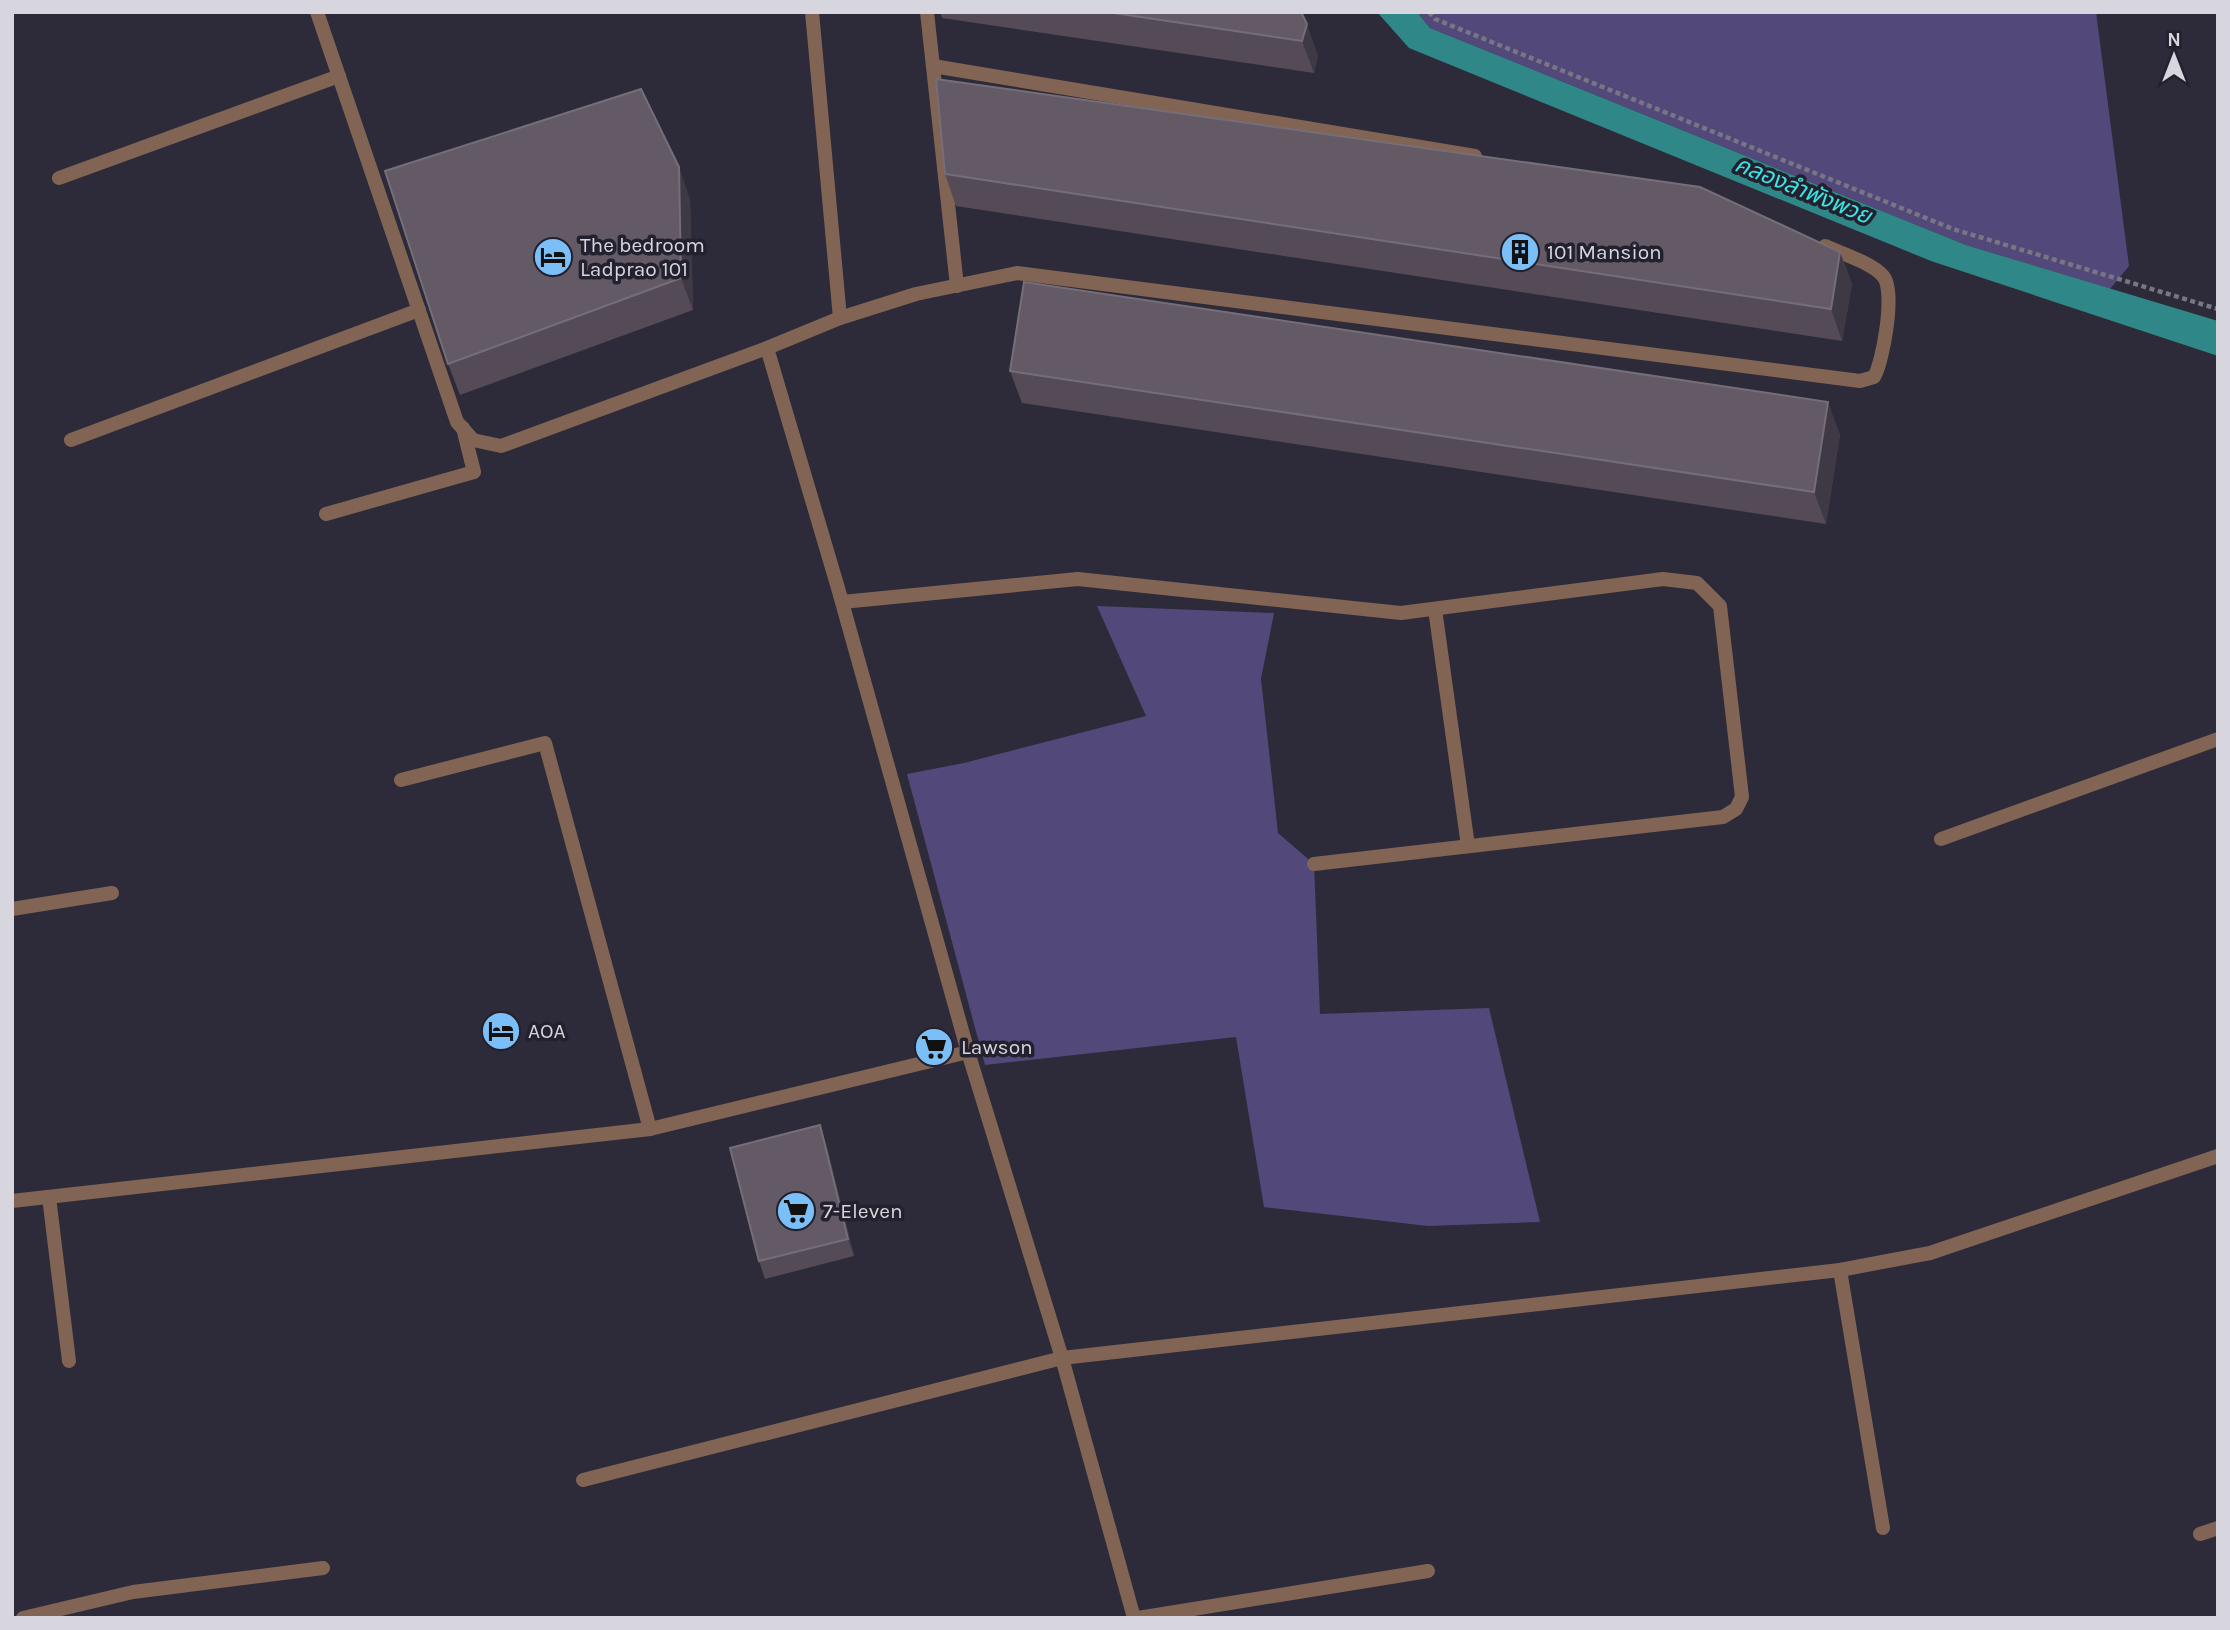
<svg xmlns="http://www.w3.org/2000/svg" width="2230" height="1630" font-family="Karla,'Noto Sans Thai',sans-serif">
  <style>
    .green { fill: #52497a }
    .water { fill: #2f8787 }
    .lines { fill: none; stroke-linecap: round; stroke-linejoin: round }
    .path { stroke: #787682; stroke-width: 4.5; stroke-dasharray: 5 3.5; stroke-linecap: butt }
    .service { stroke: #826454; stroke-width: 14 }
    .minor { stroke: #826454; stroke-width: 14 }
    .wall { fill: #554b57 }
    .shaded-wall { fill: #3f3845 }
    .building { fill: #635a66; stroke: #756e79; stroke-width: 2 }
    .labels { text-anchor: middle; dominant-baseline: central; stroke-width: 7; stroke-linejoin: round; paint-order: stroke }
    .poi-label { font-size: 21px; fill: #d7d6df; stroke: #23212e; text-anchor: start }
    .water-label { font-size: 23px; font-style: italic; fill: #39e5e6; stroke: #23212e }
  </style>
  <rect width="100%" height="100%" fill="#2d2b39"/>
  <g class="green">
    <polygon points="1417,12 2096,12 2129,266 2110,289 1966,245 1430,28"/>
    <polygon points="1097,606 1274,613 1261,679 1278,833 1314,864 1320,1014 1489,1008 1540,1222 1428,1226 1264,1207 1236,1037 985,1065 907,774 964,763 1146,716"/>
  </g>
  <polygon class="water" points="1377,12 1417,12 1430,28 1966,245 2218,321 2218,356 1931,261 1409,48"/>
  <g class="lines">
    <polyline class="path" points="1429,12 1435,19 1953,229 2218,309"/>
    <g class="service">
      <polyline points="326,514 474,472 463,428"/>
      <polyline points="401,780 545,743 650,1129"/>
      <polyline points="12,909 112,893"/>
    </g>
    <g class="minor">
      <path d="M317,12L457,422L473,440L501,446L767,348L840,318L916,294L1017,273L1860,381L1874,377C1883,362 1896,290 1883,276C1872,263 1841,253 1825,246"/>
      <polyline points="812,12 840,318"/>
      <polyline points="927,12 957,286"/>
      <polyline points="933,66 1475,156"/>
      <polyline points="59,178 339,76"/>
      <polyline points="767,348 838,588 968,1052 1062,1358 1134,1618"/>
      <polyline points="71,440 419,310"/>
      <polyline points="842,602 1078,579 1401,613 1663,579 1697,583 1720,606 1742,797 1736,809 1723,817 1314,864"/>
      <polyline points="1435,609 1468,846"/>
      <polyline points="1941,839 2218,739"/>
      <polyline points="49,1197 69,1361"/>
      <polyline points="12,1201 650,1129 968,1052"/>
      <polyline points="1840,1270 1883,1528"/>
      <polyline points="583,1480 1062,1358 1840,1270 1930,1253 2218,1156"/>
      <polyline points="2200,1534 2218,1528"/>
      <polyline points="23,1618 133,1592 323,1568"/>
      <polyline points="1138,1618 1428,1571"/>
    </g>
  </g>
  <g class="wall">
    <polygon points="940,12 1301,12 1318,56 1314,73 942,18"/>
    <polygon points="945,174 1840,252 1852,284 1842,341 956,206"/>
    <polygon points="690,199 693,310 460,395 448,364"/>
    <polygon points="1010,371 1840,434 1826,524 1022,403"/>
    <polygon points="826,1143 854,1256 765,1279 759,1261"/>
  </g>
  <g class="shaded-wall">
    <polygon points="1307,24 1318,56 1314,73 1302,41"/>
    <polygon points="679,167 690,199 693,310 681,278"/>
    <polygon points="1840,252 1852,284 1842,341 1831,309"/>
    <polygon points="1828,402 1840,434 1826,524 1814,492"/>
    <polygon points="820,1125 826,1143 854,1256 848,1239"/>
  </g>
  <g class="building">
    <polygon points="1107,12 1301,12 1307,24 1302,41"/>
    <polygon points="936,79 1700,187 1840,252 1831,309 945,174"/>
    <polygon points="641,89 679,167 681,278 448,364 385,171"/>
    <polygon points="1024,282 1828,402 1814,492 1010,371"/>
    <polygon points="820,1125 848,1239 759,1261 730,1148"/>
  </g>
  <defs>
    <g id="building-disc" transform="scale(2.0125)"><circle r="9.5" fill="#7abff8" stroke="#23212e"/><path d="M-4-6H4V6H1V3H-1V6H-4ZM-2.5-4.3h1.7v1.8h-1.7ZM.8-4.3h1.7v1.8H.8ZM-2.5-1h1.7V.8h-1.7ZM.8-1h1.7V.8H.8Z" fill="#111"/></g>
    <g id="hotel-disc" transform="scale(2.0125)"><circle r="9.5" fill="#7abff8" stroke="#23212e"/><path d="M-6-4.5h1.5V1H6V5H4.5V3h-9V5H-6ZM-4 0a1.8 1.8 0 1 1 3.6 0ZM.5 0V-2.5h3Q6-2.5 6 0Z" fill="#111"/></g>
    <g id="supermarket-disc" transform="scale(2.0125)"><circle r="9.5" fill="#7abff8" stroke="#23212e"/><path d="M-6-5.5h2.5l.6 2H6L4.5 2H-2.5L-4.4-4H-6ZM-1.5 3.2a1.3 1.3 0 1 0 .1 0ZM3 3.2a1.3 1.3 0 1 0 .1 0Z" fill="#111"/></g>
  </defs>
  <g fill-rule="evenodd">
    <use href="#building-disc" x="1520" y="252"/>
    <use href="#hotel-disc" x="553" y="257"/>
    <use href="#hotel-disc" x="501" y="1031"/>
    <use href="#supermarket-disc" x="934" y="1047"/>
    <use href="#supermarket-disc" x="796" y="1211"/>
  </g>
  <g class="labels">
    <g class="poi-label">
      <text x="580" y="245">The bedroom<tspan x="580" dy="24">Ladprao 101</tspan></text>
      <text x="1547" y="252">101 Mansion</text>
      <text x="528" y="1031">AOA</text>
      <text x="961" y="1047">Lawson</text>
      <text x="823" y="1211">7-Eleven</text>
    </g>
    <g class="water-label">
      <text transform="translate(1803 190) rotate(22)">คลองลำพังพวย</text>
    </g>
  </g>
  <rect width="2230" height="1630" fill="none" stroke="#d7d6df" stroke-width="28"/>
  <g transform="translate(2174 56)" stroke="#23212e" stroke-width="5" paint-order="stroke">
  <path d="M0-5L12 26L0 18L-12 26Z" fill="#d7d6df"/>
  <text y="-10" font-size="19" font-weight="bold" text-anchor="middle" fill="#d7d6df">N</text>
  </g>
</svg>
